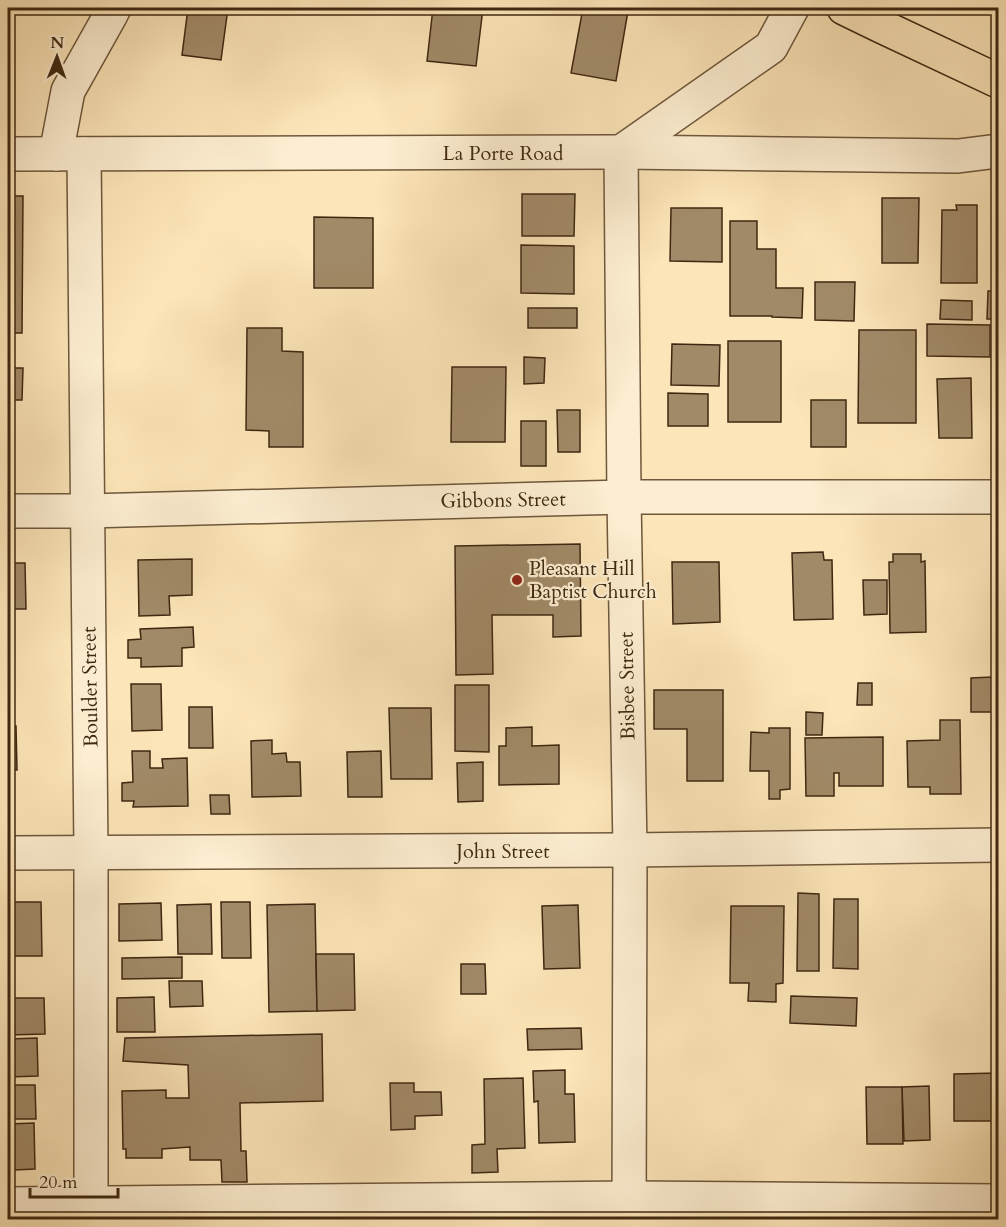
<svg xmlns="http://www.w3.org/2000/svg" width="1006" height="1227" font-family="Cardo,serif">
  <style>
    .building { fill: #a18a68; stroke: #3e2811; stroke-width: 1.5 }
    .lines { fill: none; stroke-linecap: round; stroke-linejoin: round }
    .minor-casing { stroke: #6e573b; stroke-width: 36 }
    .major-casing { stroke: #3e2811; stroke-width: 36 }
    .minor { stroke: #fdeed1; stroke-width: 33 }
    .major { stroke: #fce5b8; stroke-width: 33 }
    .poi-dot { fill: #8f2418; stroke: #fdeed1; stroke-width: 2 }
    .labels { text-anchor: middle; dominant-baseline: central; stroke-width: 4.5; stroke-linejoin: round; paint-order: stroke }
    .street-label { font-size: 20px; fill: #3e2811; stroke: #fdeed1 }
    .poi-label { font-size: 20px; fill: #3e2811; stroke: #fdeed1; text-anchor: start }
  </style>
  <rect width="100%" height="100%" fill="#fce5b8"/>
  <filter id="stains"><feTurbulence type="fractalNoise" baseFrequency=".00333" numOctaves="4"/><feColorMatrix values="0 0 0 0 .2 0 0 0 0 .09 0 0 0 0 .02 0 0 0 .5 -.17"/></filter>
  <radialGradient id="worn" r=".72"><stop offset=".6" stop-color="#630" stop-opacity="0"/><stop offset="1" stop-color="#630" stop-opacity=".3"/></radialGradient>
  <g class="building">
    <polygon points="188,8 228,8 221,60 182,55"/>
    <polygon points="433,8 483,8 476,66 427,61"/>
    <polygon points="583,8 611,8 628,11 616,81 571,73"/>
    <polygon points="522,194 575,194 574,236 522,236"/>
    <polygon points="8,196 23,196 22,333 8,333"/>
    <polygon points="882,198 919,198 918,263 882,263"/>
    <polygon points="956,205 977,205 977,283 941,283 942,210 957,210"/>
    <polygon points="671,208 722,208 722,262 670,261"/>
    <polygon points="314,217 373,218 373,288 314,288"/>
    <polygon points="730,221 757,221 757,249 776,249 776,288 803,288 802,318 772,317 772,316 730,316"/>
    <polygon points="521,245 574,246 574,294 521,293"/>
    <polygon points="815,282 855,282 854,321 815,320"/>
    <polygon points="988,291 998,291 998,319 987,319"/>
    <polygon points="941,300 972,301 972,320 940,319"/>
    <rect x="528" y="308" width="49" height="20"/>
    <polygon points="927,324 990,325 990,357 927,356"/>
    <polygon points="247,328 282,328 282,351 303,352 303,447 269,447 269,431 246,430"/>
    <polygon points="859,330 916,330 916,423 858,423"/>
    <rect x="728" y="341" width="53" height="81"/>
    <polygon points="672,344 720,345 719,386 671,385"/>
    <polygon points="524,357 545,358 544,383 524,384"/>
    <polygon points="452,367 506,367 505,442 451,442"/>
    <polygon points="8,368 23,368 22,400 8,400"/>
    <polygon points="971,378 972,438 939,438 937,379"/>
    <polygon points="668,393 708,394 708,426 668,426"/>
    <rect x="811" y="400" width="35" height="47"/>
    <polygon points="557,410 580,410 580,452 558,452"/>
    <rect x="521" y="421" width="25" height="45"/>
    <polygon points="580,544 581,636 553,637 553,615 492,615 493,674 456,675 455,546"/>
    <polygon points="823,552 824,560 832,560 833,619 794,620 792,553"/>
    <polygon points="893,554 921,554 921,562 925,561 926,632 890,633 889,562 893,562"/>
    <polygon points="192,559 192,595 169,596 170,615 139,616 138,560"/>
    <polygon points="672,562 719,562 720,622 673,624"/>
    <polygon points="8,563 25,563 26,609 8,609"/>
    <polygon points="863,580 887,580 887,614 864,615"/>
    <polygon points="193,627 194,647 182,648 182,666 141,667 141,658 128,658 128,640 141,639 140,629"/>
    <polygon points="992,677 992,712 971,712 971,678"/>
    <polygon points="858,683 872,683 872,705 857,705"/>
    <polygon points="131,684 161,684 162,730 132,731"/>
    <polygon points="455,685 489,685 489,752 455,751"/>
    <polygon points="654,690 723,690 723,781 687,781 687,729 654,729"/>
    <polygon points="189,707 212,707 213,748 189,748"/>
    <polygon points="389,708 431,708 432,779 391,779"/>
    <polygon points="806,712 823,713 822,735 806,735"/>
    <polygon points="940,720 960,720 961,794 930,794 930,787 908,787 907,741 940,740"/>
    <polygon points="8,725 16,726 17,770 8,770"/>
    <polygon points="532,727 532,746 559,745 559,784 499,785 499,746 506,746 506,728"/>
    <polygon points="769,728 790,728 790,789 780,790 780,799 769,799 769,771 750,771 751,732 769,733"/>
    <polygon points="883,737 883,786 839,786 839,773 834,773 834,796 806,796 805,738"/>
    <polygon points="272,740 272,754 286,753 287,762 300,762 301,796 252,797 251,741"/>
    <polygon points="132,751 150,751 150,768 163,768 162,759 187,758 188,806 133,807 134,801 122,801 122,783 133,782"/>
    <polygon points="381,751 382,797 348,797 347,752"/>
    <polygon points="483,762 483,801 458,802 457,763"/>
    <polygon points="210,795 229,795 230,814 211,814"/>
    <polygon points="798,893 819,894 819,971 797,971"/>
    <polygon points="834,899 858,899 858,969 833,968"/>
    <polygon points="11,902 41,902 42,956 11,956"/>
    <polygon points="221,902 250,902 251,958 222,958"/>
    <polygon points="161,903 162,940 119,941 119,904"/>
    <polygon points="211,904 212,954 178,954 177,905"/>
    <polygon points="315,904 317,1011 269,1012 267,905"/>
    <polygon points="578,905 580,968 544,969 542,906"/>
    <polygon points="731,906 784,906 783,983 776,984 776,1002 748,1001 749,983 730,983"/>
    <polygon points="316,954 354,954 355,1010 317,1011"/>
    <polygon points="182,957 182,978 122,979 122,958"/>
    <polygon points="461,964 485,964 486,994 461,994"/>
    <polygon points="169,981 202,981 203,1006 170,1007"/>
    <polygon points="791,996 857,998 856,1026 790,1023"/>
    <polygon points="154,997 155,1032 117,1032 117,998"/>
    <polygon points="8,998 44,998 45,1034 8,1035"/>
    <polygon points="581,1028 582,1049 528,1050 527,1029"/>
    <polygon points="322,1034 323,1101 240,1103 241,1151 246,1151 247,1182 222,1182 221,1160 190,1160 190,1147 162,1149 162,1158 126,1158 126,1149 123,1149 122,1091 166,1090 166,1098 189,1098 188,1065 123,1061 125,1038"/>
    <polygon points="37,1038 38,1076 8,1077 8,1039"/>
    <polygon points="565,1070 565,1094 574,1094 575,1142 539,1143 538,1101 534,1102 533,1071"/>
    <polygon points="998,1073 998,1121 954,1121 954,1074"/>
    <polygon points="523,1078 525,1148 497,1149 498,1172 472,1173 472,1145 485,1144 484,1079"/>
    <polygon points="390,1083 414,1083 414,1092 441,1092 442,1115 415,1116 415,1129 391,1130"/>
    <polygon points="8,1085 35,1085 36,1119 8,1119"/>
    <polygon points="929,1086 930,1140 904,1141 902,1087"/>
    <polygon points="866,1087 902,1087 903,1144 867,1144"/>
    <polygon points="34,1123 35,1169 14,1170 14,1158 8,1158 8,1124"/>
  </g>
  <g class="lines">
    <g class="minor-casing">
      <g id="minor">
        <polyline points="8,154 621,152 958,156 998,151"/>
        <polyline points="56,154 68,91 110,16 114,8"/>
        <polyline points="84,154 91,852 91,1220"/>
        <polyline points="8,511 88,511 624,497 998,497"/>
        <polyline points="8,853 630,850 998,845"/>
        <polyline points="8,1204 629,1198 998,1201"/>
        <polyline points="629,1220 630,850 624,497 621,152 771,47 792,8"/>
      </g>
    </g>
    <g class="major-casing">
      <polyline id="major" points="844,8 881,26 998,81"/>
    </g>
    <use href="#minor" class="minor"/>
    <use href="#major" class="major"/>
  </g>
  <circle class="poi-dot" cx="517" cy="580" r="6"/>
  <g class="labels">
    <g class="street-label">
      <text x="503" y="153">La Porte Road</text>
      <text transform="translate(503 500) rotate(-1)">Gibbons Street</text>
      <text transform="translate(627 686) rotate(-91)">Bisbee Street</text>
      <text transform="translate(90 687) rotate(-91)">Boulder Street</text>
      <text x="503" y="851">John Street</text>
    </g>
    <g class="poi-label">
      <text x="529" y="568">Pleasant Hill<tspan x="529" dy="23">Baptist Church</tspan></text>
    </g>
  </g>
  <rect width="1006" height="1227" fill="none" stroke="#fce5b8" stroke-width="30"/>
  <rect x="9" y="9" width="988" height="1209" fill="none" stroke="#3e2811" stroke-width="3"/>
  <rect x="15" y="15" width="976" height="1197" fill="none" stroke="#3e2811" stroke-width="1.5"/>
  <g transform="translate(57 57) rotate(1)" stroke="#fdeed1" stroke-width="4.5" paint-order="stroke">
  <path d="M0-4.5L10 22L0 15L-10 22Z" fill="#3e2811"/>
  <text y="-9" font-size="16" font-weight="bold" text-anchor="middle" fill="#3e2811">N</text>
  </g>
  <path d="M30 1188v9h88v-9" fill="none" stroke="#3e2811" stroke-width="3"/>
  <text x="39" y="1188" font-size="18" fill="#3e2811" stroke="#fdeed1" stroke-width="4.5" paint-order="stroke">20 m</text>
  <rect width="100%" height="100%" filter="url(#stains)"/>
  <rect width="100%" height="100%" fill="url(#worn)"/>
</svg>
